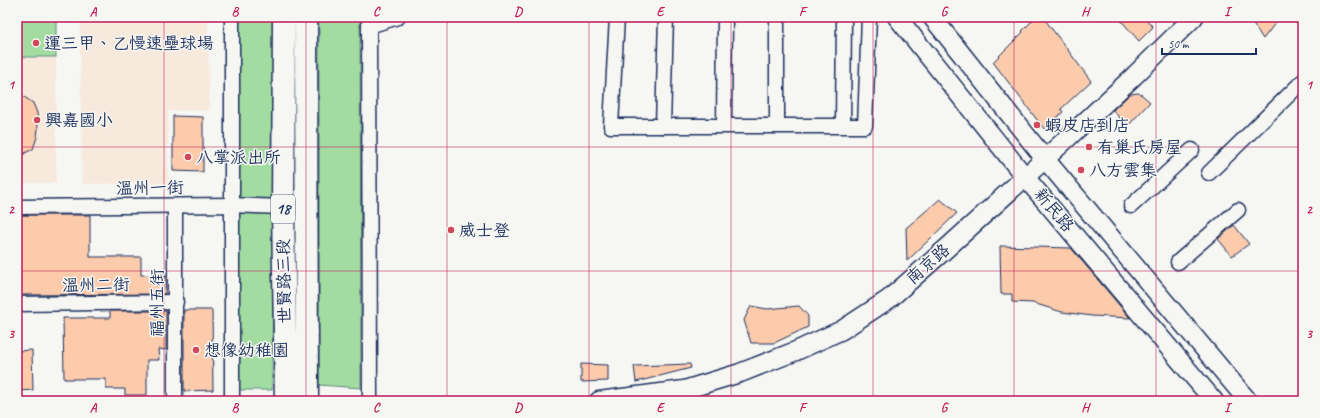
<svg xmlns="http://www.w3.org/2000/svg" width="1320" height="418" font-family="Caveat,'LXGW WenKai TC',sans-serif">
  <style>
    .built { fill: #f8e9dd }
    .green { fill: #a3dca1; stroke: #5f8680 }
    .building { fill: #fccbab; stroke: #1b2f5e }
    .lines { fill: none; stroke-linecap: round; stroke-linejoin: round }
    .minor-casing { stroke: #1b2f5e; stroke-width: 17 }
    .tertiary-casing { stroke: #1b2f5e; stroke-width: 21 }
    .primary-casing { stroke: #1b2f5e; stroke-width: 25 }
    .minor { stroke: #f6f6f2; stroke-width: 14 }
    .tertiary { stroke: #f6f6f2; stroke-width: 18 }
    .primary { stroke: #f6f6f2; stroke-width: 22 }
    .grid { fill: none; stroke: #c2185b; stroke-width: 1; stroke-opacity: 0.55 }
    .poi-dot { fill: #d1495b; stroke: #f6f6f2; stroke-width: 1.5 }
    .labels { text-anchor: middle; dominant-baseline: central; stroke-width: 3; stroke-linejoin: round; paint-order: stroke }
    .shield { fill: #f6f6f2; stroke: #5d6b8a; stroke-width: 1 }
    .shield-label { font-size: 16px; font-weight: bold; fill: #1b2f5e }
    .poi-label { font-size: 17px; fill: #1b2f5e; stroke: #f6f6f2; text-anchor: start }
    .street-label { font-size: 17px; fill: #1b2f5e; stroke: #f6f6f2 }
    .neatline { fill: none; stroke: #c2185b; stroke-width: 1.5 }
    .grid-label { font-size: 13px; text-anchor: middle; font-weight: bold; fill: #c2185b }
  </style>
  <rect width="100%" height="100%" fill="#f6f6f2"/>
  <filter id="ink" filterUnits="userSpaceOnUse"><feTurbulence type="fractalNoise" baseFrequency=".025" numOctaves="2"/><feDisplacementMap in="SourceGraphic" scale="8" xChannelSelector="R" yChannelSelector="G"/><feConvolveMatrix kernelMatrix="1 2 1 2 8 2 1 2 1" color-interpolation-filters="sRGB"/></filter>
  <g filter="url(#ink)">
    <g class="built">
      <polygon points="80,17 208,17 209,110 168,111 168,183 82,184"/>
      <rect x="17" y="57" width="39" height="126"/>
    </g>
    <g class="green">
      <rect x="17" y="17" width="39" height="40"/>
      <polygon points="239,17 275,17 272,390 237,390"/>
      <polygon points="319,17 360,17 361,388 319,385"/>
    </g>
    <g class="building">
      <polygon points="1036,17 1043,17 1091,81 1061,109 1063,112 1044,129 993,62 1023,32 1022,31"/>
      <polygon points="1118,17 1144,17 1153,27 1139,41"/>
      <polygon points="1249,17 1280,17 1263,39"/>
      <polygon points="17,92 33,103 37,113 38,128 37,137 33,149 25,153 17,163"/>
      <polygon points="1138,93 1142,95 1150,102 1127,127 1113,110 1130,94"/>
      <polygon points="173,116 203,117 203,172 173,171"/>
      <polygon points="940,199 957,213 907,261 906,228"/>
      <polygon points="19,215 90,215 90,257 141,257 141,275 166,276 165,294 20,295 19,259 20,259"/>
      <polygon points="1234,225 1249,244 1232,256 1218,239"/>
      <polygon points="1000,246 1071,248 1130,318 1092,316 1062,312 1033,303 1012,302 1012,294 1001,294"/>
      <polygon points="751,306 767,309 799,306 808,316 808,327 774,343 751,343 744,320"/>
      <polygon points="184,310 212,310 213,390 184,391"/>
      <polygon points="110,311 166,311 166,350 158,349 159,360 147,360 147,395 125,395 125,389 106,389 106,379 64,379 63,318 110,318"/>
      <polygon points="32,350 33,390 17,391 17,351"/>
      <polygon points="581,364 608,365 608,381 581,382"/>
      <polygon points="690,364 691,368 636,382 634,366"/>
    </g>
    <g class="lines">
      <g class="minor-casing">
        <g id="minor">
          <polyline points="232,17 232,401"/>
          <polyline points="369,17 370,401"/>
          <polyline points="617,17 611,126 865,126 869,17"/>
          <polyline points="369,26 398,17"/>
          <polyline points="724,125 725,17"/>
          <polyline points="777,125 777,17"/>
          <polyline points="843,125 844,17"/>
          <polyline points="663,126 666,17"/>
          <polyline points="1209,173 1303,81"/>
          <polyline points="1131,206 1192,150"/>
          <polyline points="17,207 231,205 283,207"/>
          <polyline points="1178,262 1238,210"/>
          <polyline points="17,304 176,302"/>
          <polyline points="175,401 175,206"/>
        </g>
      </g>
      <g class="tertiary-casing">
        <g id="tertiary">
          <polyline points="897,17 1025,177 1214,401"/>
          <polyline points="932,17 1045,159 1248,401"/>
          <polyline points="599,401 684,390 740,373 796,351 842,330 889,299 948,247 1045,159 1134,76 1194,17"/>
        </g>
      </g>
      <g class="primary-casing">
        <g id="primary">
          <polyline points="284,17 283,207 286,401"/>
          <polyline points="306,17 307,401"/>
        </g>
      </g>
      <use href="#minor" class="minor"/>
      <use href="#tertiary" class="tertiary"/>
      <use href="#primary" class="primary"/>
    </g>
  </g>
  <path class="grid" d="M164,17V401M306,17V401M447,17V401M589,17V401M731,17V401M873,17V401M1014,17V401M1156,17V401M17,147H1303M17,271H1303"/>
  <g class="poi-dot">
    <circle cx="36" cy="43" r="4"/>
    <circle cx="37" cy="120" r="4"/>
    <circle cx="1037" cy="125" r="4"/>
    <circle cx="1089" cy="147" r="4"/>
    <circle cx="188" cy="157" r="4"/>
    <circle cx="1081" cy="170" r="4"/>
    <circle cx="451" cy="230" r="4"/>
    <circle cx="196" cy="350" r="4"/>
  </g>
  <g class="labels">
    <rect class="shield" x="271" y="195" width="24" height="28" rx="3"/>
    <g class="shield-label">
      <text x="283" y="209">18</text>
    </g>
    <g class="poi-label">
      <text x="44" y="43">運三甲、乙慢速壘球場</text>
      <text x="45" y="120">興嘉國小</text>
      <text x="1045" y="125">蝦皮店到店</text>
      <text x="1097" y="147">有巢氏房屋</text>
      <text x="196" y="157">八掌派出所</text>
      <text x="1089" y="170">八方雲集</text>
      <text x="459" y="230">威士登</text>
      <text x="204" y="350">想像幼稚園</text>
    </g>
    <g class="street-label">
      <text transform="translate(150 188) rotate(-1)">溫州一街</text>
      <text transform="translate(1054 210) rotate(50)">新民路</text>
      <text transform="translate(928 264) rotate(-41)">南京路</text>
      <text transform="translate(284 281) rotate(-91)">世賢路三段</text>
      <text transform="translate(96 285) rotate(-1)">溫州二街</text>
      <text transform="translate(157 303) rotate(-90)">福州五街</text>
    </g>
  </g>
  <rect width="1320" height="418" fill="none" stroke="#f6f6f2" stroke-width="44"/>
  <path d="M1162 48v6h94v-6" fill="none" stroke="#1b2f5e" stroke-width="2"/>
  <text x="1168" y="48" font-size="12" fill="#1b2f5e" stroke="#f6f6f2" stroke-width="3" paint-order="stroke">50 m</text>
  <rect x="22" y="22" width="1276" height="374" class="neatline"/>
  <g class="grid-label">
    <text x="93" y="16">A</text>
    <text x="235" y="16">B</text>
    <text x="376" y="16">C</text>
    <text x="518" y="16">D</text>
    <text x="660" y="16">E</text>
    <text x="802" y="16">F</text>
    <text x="944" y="16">G</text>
    <text x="1085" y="16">H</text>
    <text x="1227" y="16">I</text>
    <text x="11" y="89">1</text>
    <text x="1309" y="89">1</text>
    <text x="11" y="214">2</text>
    <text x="1309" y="214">2</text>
    <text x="11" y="338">3</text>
    <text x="1309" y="338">3</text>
    <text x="93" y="412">A</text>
    <text x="235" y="412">B</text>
    <text x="376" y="412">C</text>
    <text x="518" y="412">D</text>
    <text x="660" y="412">E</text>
    <text x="802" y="412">F</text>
    <text x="944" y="412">G</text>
    <text x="1085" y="412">H</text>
    <text x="1227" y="412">I</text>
  </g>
</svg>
